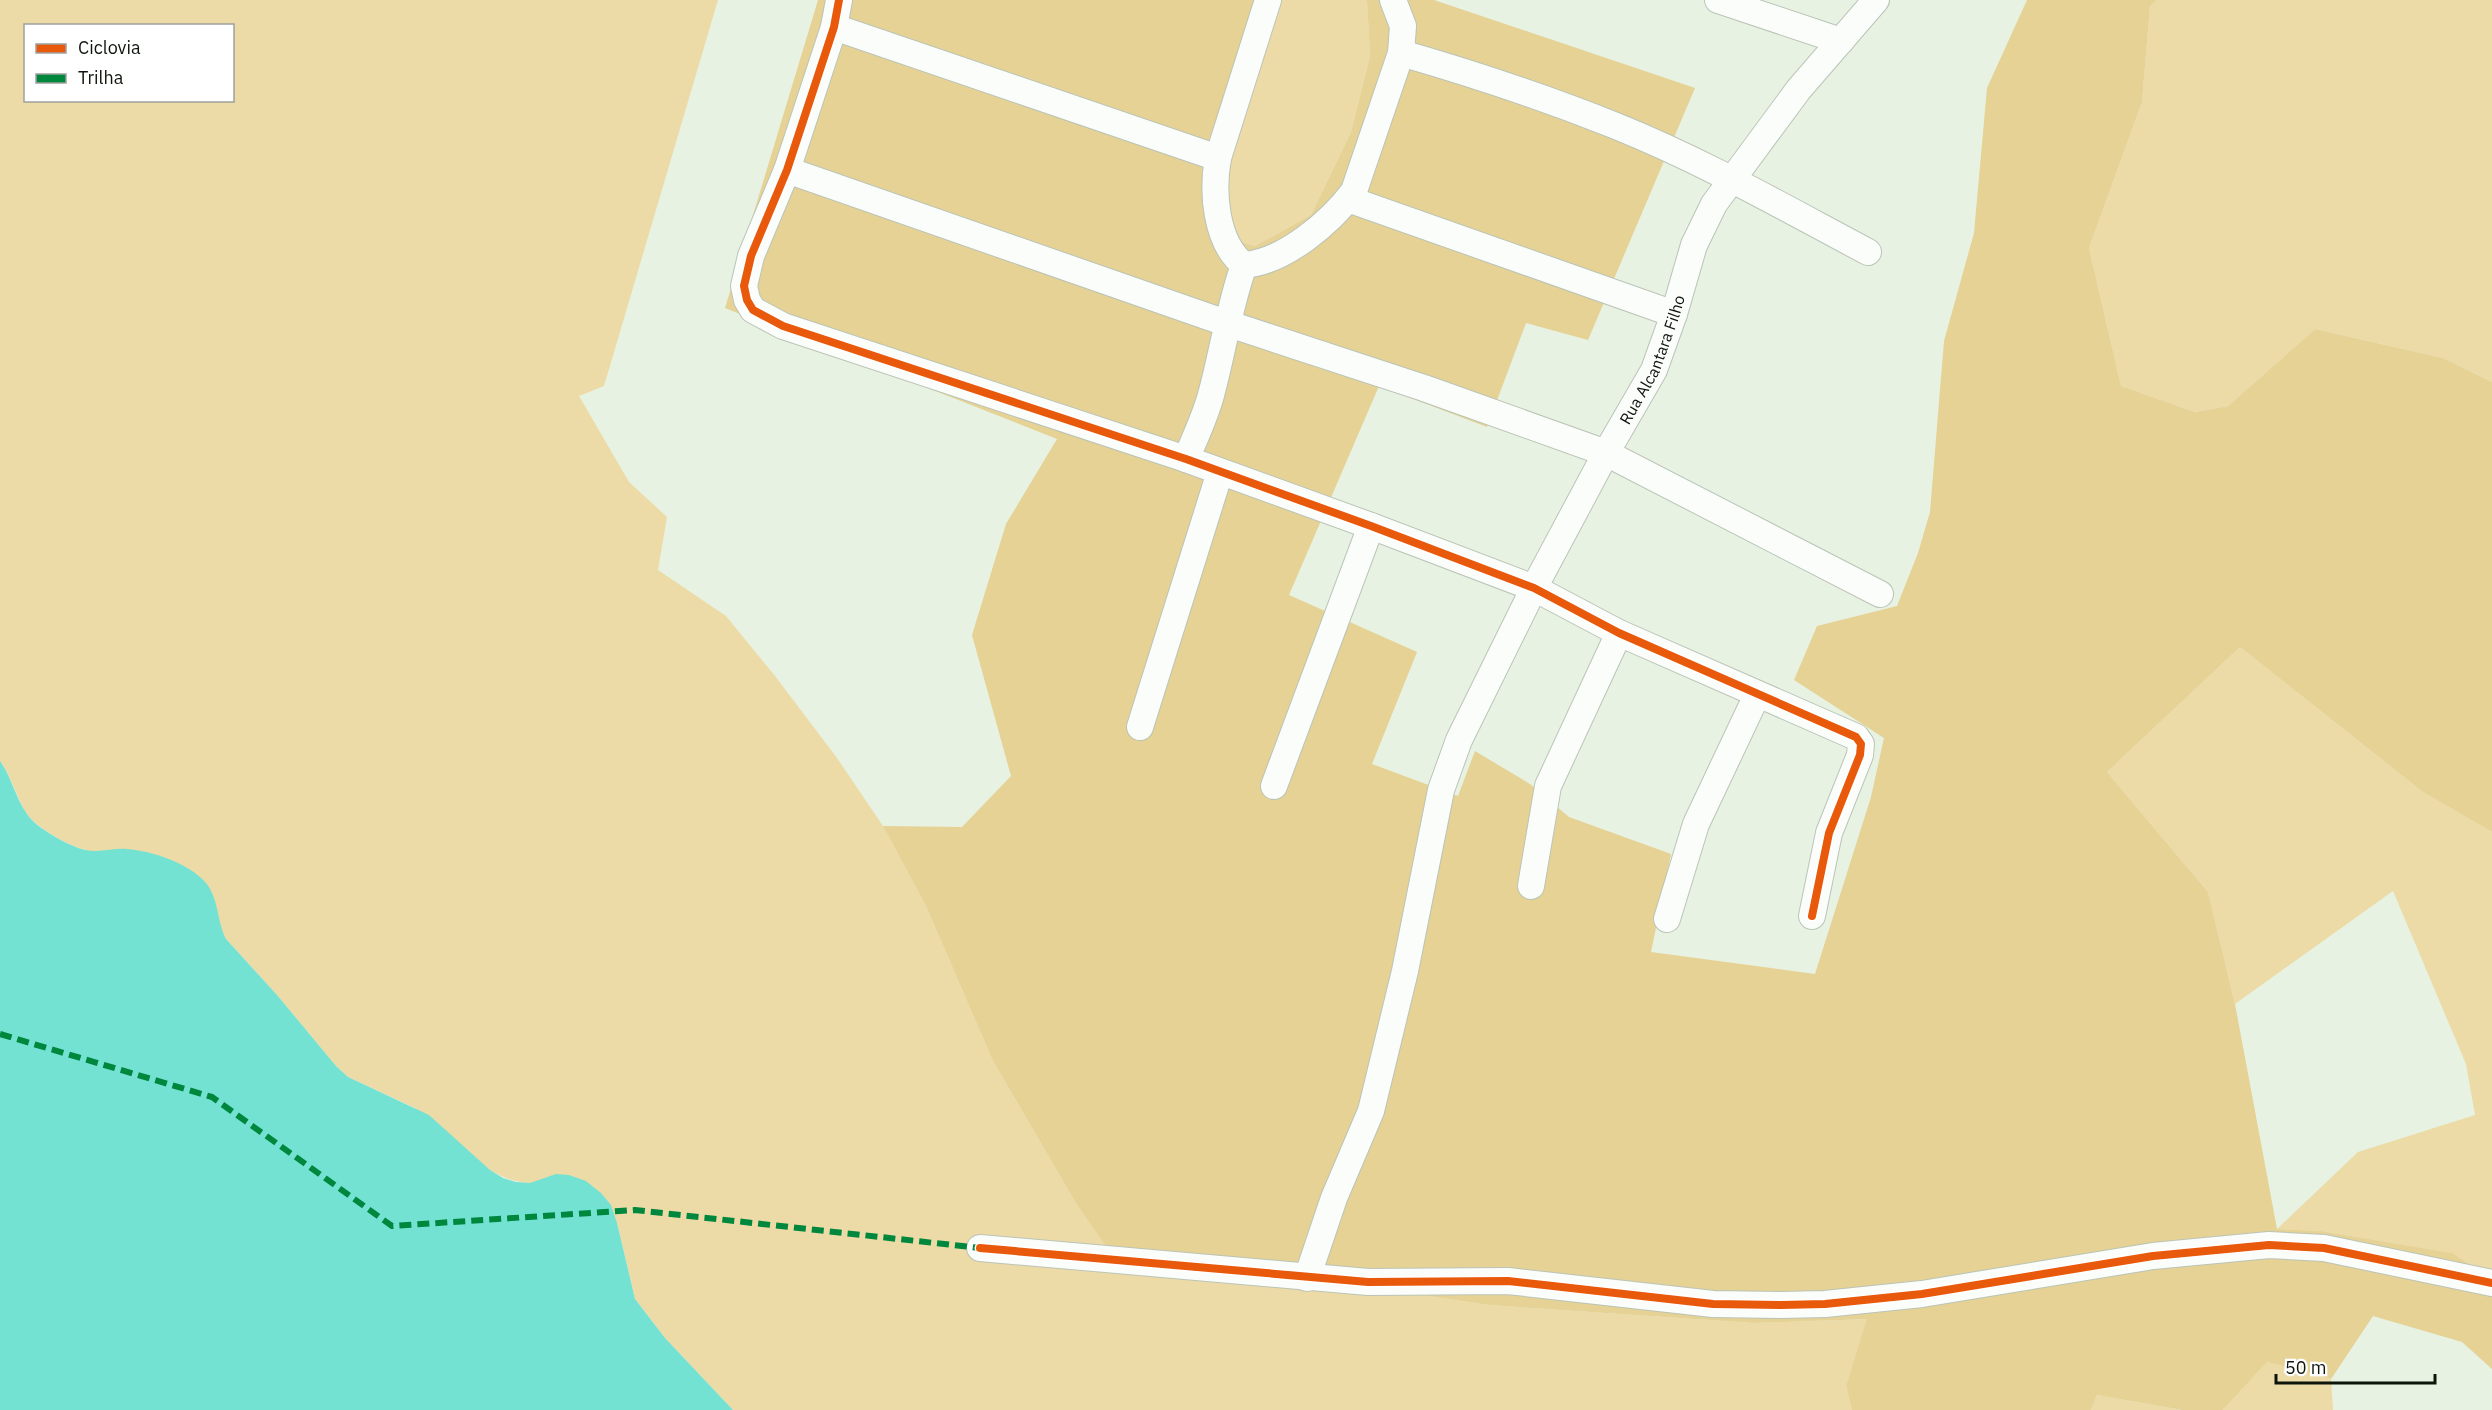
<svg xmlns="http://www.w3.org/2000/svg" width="2492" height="1410" font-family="'IBM Plex Sans',sans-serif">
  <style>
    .green { fill: #ecdba6; fill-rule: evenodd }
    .forest { fill: #e5d294 }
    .water { fill: #73e2d3 }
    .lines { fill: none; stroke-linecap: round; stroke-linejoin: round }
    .minor-casing { stroke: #bbc4b7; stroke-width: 28 }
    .minor { stroke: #fbfdfb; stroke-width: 26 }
    .quiet { stroke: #00873e; stroke-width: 6; stroke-dasharray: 12 6; stroke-linecap: butt }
    .cycleway-casing { stroke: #fff; stroke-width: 11 }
    .cycleway { stroke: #e8590c; stroke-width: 8 }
    .labels { text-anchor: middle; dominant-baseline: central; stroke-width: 5; stroke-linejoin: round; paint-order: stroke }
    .street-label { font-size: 16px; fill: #0d140a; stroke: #fff }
  </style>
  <rect width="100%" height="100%" fill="#e7f2e2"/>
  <g class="green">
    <path d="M0,0H718L604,386L579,396L629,482L667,517L658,570L726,616L775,676L837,758L883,826L926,906L992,1059L1077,1205L1120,1265L1307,1278L1489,1305L1754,1323L1868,1319L1846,1386L1852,1410H733L665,1338L635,1299L617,1223L530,1183C514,1182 504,1178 490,1170L415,1108L348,1077L336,1066L277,995L226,939L221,930L125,849C116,850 106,852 97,852C76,851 36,829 25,811C16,795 11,776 0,761ZM26,26H232V100H26Z"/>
    <polygon points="1282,0 1367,0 1370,56 1351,132 1311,215 1255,246 1233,240 1224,185 1248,93 1273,15"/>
    <polygon points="2157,0 2492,0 2492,382 2443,358 2315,329 2228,406 2195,412 2121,386 2089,248 2142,102 2150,6"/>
    <polygon points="2240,647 2423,792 2492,832 2492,1280 2451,1253 2321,1231 2277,1229 2358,1152 2475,1115 2466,1064 2393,891 2235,1004 2208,892 2107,772"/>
    <polygon points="2267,1362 2331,1379 2333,1410 2223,1410"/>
    <polygon points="2097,1395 2182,1410 2091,1410"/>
  </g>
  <polygon class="forest" points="818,0 1282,0 1273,15 1248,93 1224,185 1233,240 1255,246 1311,215 1351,132 1370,56 1367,0 1434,0 1695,88 1588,340 1526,323 1487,427 1379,386 1289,595 1417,652 1372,764 1458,796 1475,751 1530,784 1569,817 1671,854 1651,952 1815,974 1871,797 1884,738 1794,680 1817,626 1897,606 1918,553 1930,512 1944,341 1974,233 1987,88 2027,0 2157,0 2150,6 2142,102 2089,248 2121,386 2195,412 2228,406 2315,329 2443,358 2492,382 2492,832 2423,792 2240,647 2107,772 2208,892 2235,1004 2277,1229 2321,1231 2452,1253 2492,1280 2492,1369 2462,1342 2373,1316 2331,1379 2267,1362 2223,1410 2182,1410 2097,1395 2091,1410 1852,1410 1846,1386 1867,1319 1754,1323 1489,1305 1307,1278 1120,1266 1077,1205 992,1059 926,906 883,826 962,827 1011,776 972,635 1006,524 1057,439 725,308"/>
  <path class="water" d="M0,761C13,779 17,805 33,821C43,831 71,847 85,850C100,853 113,848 127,849C152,851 189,863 206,883C219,899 217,922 226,939L277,995L336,1066L348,1077L429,1115L490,1170L503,1178L516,1182L530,1183L556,1174L569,1175L586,1181L601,1193L611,1205L617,1223L635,1299L665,1338L733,1410H0Z"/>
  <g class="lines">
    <g class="minor-casing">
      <g id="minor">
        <polyline points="839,0 834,27 787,170 751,256 744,286 747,300 753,310 783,326 1186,459 1371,526 1534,588 1619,633 1856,737 1861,744 1860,755 1829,833 1812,916"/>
        <polyline points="1718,0 1841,41"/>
        <polyline points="834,27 1218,158"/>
        <path d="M1401,53C1474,74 1546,98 1616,126C1703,161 1785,208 1868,252"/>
        <polyline points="787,170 1226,323 1424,388 1606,453 1880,594"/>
        <polyline points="1348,199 1674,314"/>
        <path d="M1244,265C1284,262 1330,223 1354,191L1401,53L1403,26L1393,0"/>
        <path d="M1186,459C1195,438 1205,417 1211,395C1223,351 1229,307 1244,265C1215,242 1212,191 1218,158L1268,0"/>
        <polyline points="1140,727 1220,472"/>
        <polyline points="1274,786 1371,526"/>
        <polyline points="1531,886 1548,786 1619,633"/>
        <polyline points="1667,919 1696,824 1757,695"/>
        <polyline points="980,1248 1368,1282 1508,1281 1713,1304 1781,1305 1825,1304 1922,1294 2153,1256 2269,1245 2324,1248 2492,1283"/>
        <path id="s1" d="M1307,1278L1334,1198L1371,1111L1405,971L1441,790L1459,740L1534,588L1606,453L1654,370L1674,314L1694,245L1714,204L1799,89L1876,0"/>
      </g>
    </g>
    <use href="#minor" class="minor"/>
    <polyline class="quiet" points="0,1034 212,1097 392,1226 635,1210 980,1248"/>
    <g class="cycleway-casing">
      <g id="cycleway">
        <polyline points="839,0 834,27 787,170 751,256 744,286 747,300 753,310 783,326 1186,459 1371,526 1534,588 1619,633 1856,737 1861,744 1860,755 1829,833 1812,916"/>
        <polyline points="980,1248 1368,1282 1508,1281 1713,1304 1781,1305 1825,1304 1922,1294 2153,1256 2269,1245 2324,1248 2492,1283"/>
      </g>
    </g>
    <use href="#cycleway" class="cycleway"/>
  </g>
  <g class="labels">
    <g class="street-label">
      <text stroke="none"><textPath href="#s1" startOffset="988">Rua Alcantara Filho</textPath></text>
    </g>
  </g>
  <rect x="24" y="24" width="210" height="78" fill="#ffffff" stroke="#9ea19d" stroke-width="1.5"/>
  <rect x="36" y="44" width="30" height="9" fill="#e8590c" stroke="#9ea19d" stroke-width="1.5"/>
  <text x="78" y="54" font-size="18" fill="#0d140a">Ciclovia</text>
  <rect x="36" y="74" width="30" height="9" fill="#00873e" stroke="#9ea19d" stroke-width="1.5"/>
  <text x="78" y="84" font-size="18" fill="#0d140a">Trilha</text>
  <path d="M2276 1374v9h159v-9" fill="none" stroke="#0d140a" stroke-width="3"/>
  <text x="2285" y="1374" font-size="18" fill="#0d140a" stroke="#ffffff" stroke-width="4.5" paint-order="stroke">50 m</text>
</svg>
